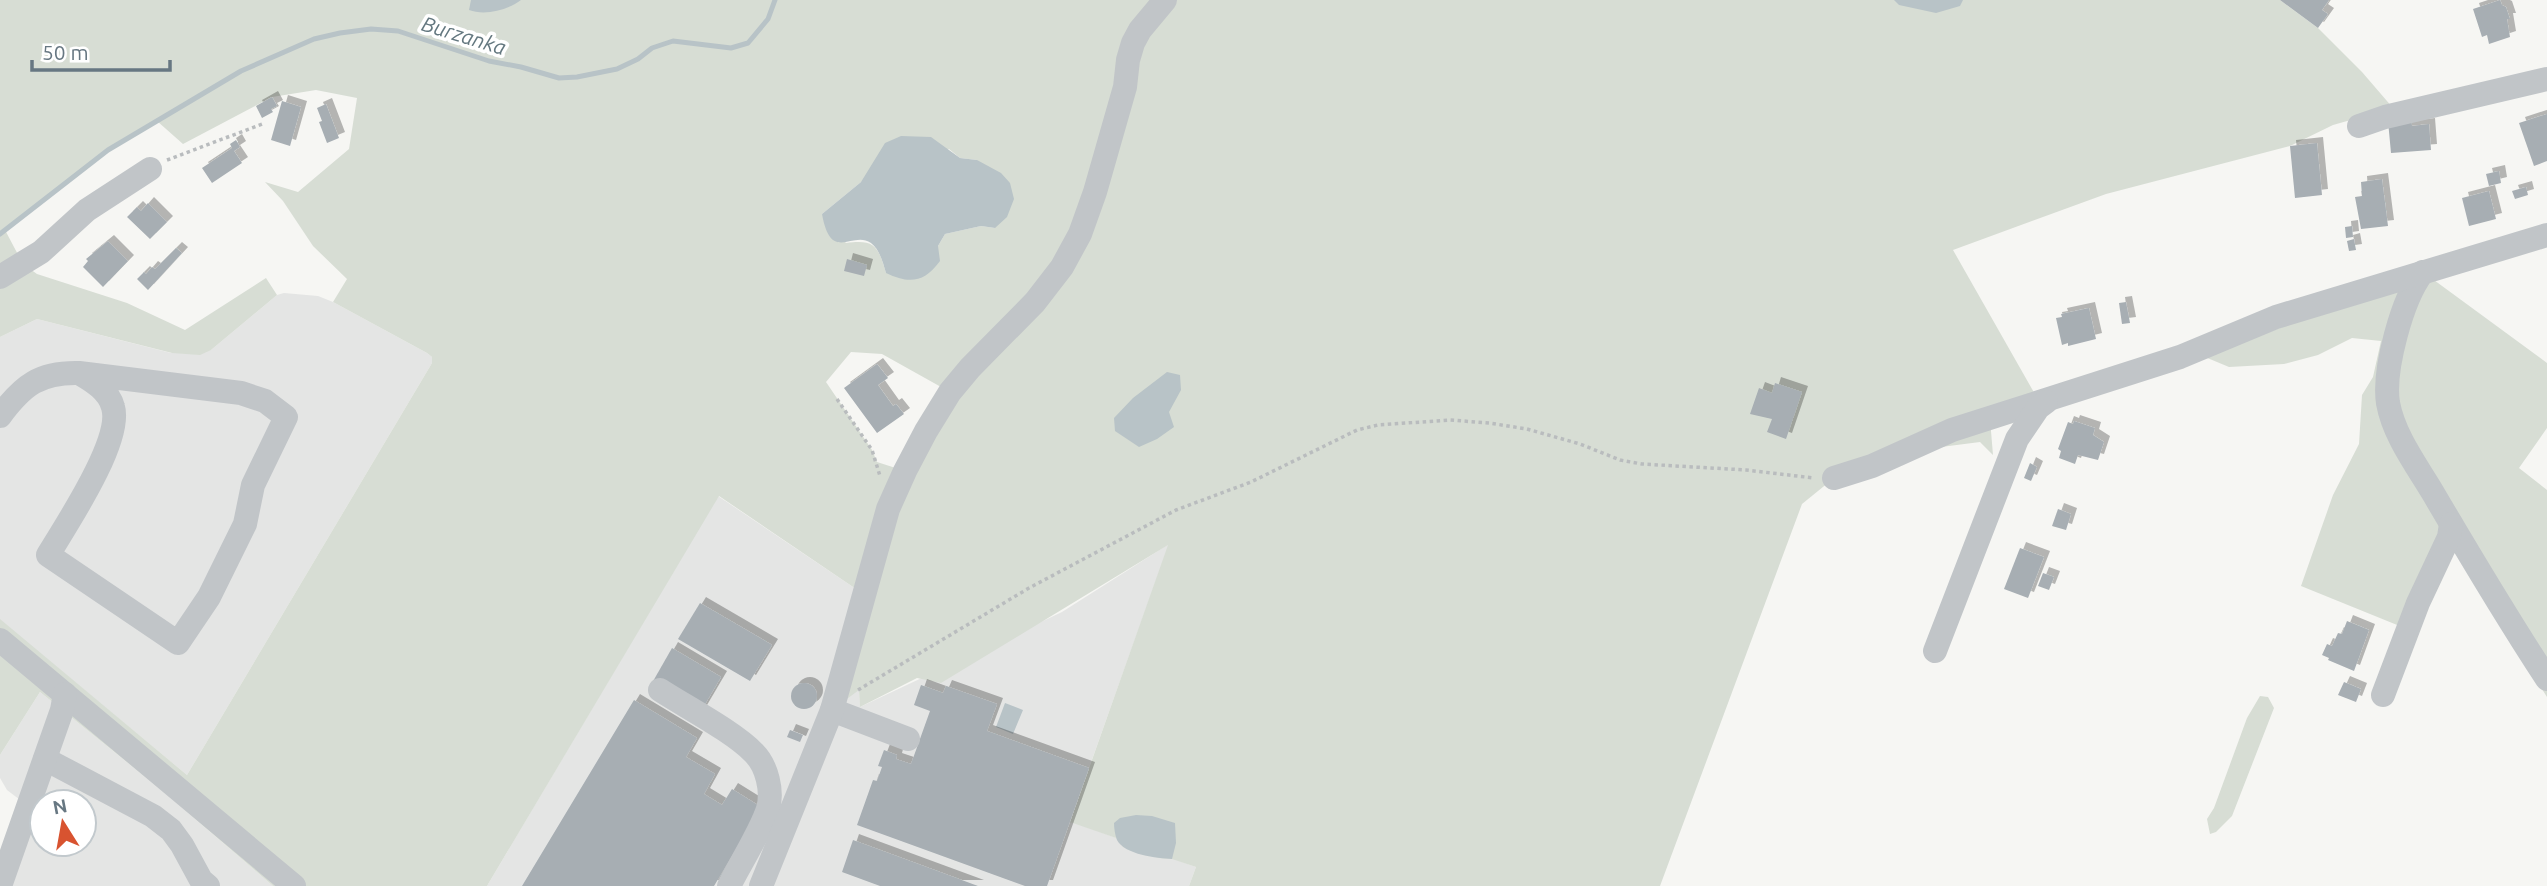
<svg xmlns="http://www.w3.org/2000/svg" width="2547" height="886" font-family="Ubuntu,sans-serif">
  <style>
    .built { fill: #e4e5e4; fill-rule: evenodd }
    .green { fill: #d7ddd4; fill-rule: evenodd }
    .water { fill: #b8c3c7 }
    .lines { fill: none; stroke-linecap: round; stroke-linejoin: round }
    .stream { stroke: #b8c3c7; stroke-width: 5 }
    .building { fill: #a7aeb3; filter: url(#shadow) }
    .path { stroke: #b9bcbe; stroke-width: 3.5; stroke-dasharray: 3.5 3.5; stroke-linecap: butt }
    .minor { stroke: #c1c5c8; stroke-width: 24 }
    .labels { text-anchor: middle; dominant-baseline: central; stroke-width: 7; stroke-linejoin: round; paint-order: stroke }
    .water-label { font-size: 21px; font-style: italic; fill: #63777f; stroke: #fff }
  </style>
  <defs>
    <filter id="shadow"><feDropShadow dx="6" dy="-6" stdDeviation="0" flood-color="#0004"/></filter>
  </defs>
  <rect width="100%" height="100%" fill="#f6f6f3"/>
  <g class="built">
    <polygon points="284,293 318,296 333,302 427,353 432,357 432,363 187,775 0,620 0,337 37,319 171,353 211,350 277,295"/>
    <polygon points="718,496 856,589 860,707 1062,612 1169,544 1070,821 1196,867 1189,886 487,886"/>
    <path d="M40,692L164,792L273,886H0L28,806L7,790L0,778V755ZM42,802H84V844H42Z"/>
  </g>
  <g class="green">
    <path d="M0,0H2280L2318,28L2362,72L2393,108L2333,125L2290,146L2106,194L1953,250L2040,403L1990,419L1993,455L1980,442L1941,447L1834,478L1802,504L1660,886H1189L1196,867L1172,859L1159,858L1123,847L1116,838L1070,822L1168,545L941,683L917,678L860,707L859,690L832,710L856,589L719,496L487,886H273L164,792L40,692L0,755V619L187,775L432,363V357L427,353L333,302L347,279L313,246L283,201L265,182L298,192L349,149L357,98L316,90L272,97L183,144L157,121L108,150L5,230L23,264L37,274L127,303L185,330L266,278L277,295L211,350L200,355L172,353L37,319L0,337ZM949,149L960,158L977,160L995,228L981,226L945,234L938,246L886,273C878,246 875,239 846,243L822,214L861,182ZM851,352L882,354L950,392L905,471L877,462L872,450L826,382Z"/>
    <polygon points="2423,272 2547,363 2547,428 2519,468 2547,490 2547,697 2457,555 2445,546 2407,629 2301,586 2333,495 2359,444 2362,395 2373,377 2381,341 2352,338 2318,355 2284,364 2229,367 2205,357"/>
    <polygon points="2260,696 2268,697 2274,708 2232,816 2216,832 2210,834 2207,819 2214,808 2247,718"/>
  </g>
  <g class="water">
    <path d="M471,0H521C508,10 485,16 469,10Z"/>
    <polygon points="1894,0 1963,0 1960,6 1936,13 1899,5"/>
    <path d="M901,136L931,137L960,158L977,160L1001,173L1010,183L1014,199L1007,217L995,228L981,226L945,234L938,246L940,261C924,283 909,284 886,273C883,263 880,250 871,243C852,230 831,264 822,214L861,182L885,143Z"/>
    <polygon points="1167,372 1180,375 1181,390 1169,412 1174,427 1157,439 1139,447 1115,431 1114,418 1133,398"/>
    <polygon points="1005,703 1023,710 1013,734 996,727"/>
    <path d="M1136,815L1152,816L1175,823L1176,843L1172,859C1157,858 1125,855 1117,840C1115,835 1114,828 1114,823L1120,818Z"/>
  </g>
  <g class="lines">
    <polyline class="stream" points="0,234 108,150 241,71 314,39 340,33 371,29 398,31 489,61 521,67 559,78 577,77 617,69 638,59 652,48 673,41 731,48 748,43 768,19 775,0"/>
  </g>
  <g class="building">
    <polygon points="2280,0 2329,0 2322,10 2328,14 2318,28"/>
    <polygon points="2500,0 2502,5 2506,7 2510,19 2507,19 2510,37 2489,44 2487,35 2482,37 2473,9"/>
    <polygon points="272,97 277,106 271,109 273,112 262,118 256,106"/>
    <polygon points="282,101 301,107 290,146 271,140"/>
    <polygon points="326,104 339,138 327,143 319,122 322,121 317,108"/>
    <polygon points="2547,114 2547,161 2534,166 2519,123"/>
    <polygon points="2411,119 2412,126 2429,124 2431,150 2391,153 2388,121"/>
    <polygon points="236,140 240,147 234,151 242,163 212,183 202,168 232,148 230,144"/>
    <polygon points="2317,143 2322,195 2295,198 2290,146"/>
    <polygon points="2499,171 2501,183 2489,186 2486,174"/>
    <polygon points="2382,179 2388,226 2361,229 2355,197 2362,196 2361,182"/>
    <polygon points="2526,187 2528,195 2515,199 2512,191"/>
    <polygon points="2489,191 2496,219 2469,226 2462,198"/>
    <polygon points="148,203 167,222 150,239 127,217 137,207 141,211"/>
    <polygon points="2352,226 2353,237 2346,238 2345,227"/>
    <polygon points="2354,239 2356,250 2349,251 2347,241"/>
    <polygon points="108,241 128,261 103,287 83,267 88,261 86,259"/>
    <polygon points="176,248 182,253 148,290 137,279 144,272 146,274 152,267 155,269"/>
    <polygon points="847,259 867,265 864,276 844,271"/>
    <polygon points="2126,302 2130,323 2122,324 2119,303"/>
    <polygon points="2089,308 2096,339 2068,346 2068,343 2062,345 2056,318 2062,317 2061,314"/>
    <polygon points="877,364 888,378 878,385 893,406 896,404 904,414 877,433 844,388"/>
    <polygon points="1775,383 1802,392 1786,439 1767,432 1772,419 1750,414 1759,388 1772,393"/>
    <polygon points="2074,421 2095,428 2093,435 2104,442 2098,460 2078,455 2075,464 2059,458 2061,451 2058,449 2068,422 2073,424"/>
    <polygon points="2030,463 2037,467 2031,481 2024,478"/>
    <polygon points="2058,509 2071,514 2066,530 2052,526"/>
    <polygon points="2020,548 2044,557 2028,598 2004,589"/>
    <polygon points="2043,573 2054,577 2049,590 2038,586"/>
    <polygon points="700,603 772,645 750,681 678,639"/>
    <polygon points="2347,621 2369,630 2354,671 2328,660 2329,658 2322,655 2327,644 2332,646 2338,633 2342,634"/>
    <polygon points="672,648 721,677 701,711 652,683"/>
    <polygon points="2344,682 2361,689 2356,702 2338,695"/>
    <circle cx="804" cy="696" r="13"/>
    <polygon points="921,685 943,693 946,686 997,704 987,731 1089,768 1047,886 1025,886 857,825 873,780 877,781 882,767 878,766 884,750 897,755 896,759 911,764 930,711 914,705"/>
    <polygon points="634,700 697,738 686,757 715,774 704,794 722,805 732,789 761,807 714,886 522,886"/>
    <polygon points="790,730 803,735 800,742 787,737"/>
    <polygon points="853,840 978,886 880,886 842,872"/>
  </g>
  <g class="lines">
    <g class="path">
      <polyline points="167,160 265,123"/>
      <polyline points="837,399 872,450 880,476"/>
      <polyline points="858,690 1029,588 1176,510 1251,482 1357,430 1378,425 1450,420 1489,423 1527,429 1580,444 1620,460 1642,464 1746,470 1814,478"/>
    </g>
    <g class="minor">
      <polyline points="2359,126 2385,117 2547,79"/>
      <path d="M2423,272C2402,299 2383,370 2388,403C2394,436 2417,466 2433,493C2470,556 2507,618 2547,679"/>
      <polyline points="0,277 41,252 87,210 150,169"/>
      <path d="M0,416C23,385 40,372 79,373L241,393L265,401L286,417L253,485L245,524L209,597L178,643L48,555C66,525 123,440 113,407C109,391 93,381 79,373"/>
      <polyline points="1834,478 1872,466 1952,430 2180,357 2276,317 2547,235"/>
      <polyline points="0,640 294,886"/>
      <polyline points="1935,651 2017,439 2038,408 2046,402"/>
      <path d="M660,690C686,707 734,732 754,753C767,766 773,791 768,809C761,831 740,864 729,886"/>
      <polyline points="2383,695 2418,603 2449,537 2451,524"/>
      <polyline points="832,710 908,739"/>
      <polyline points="45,759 153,816 171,830 182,845 201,880 208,886"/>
      <polyline points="0,886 62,710 65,694"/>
      <polyline points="761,886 832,710 888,509 905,471 926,431 950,392 970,368 1035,302 1062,267 1080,234 1095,192 1125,87 1128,60 1133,43 1140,30 1165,0"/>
    </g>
  </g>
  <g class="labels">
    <g class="water-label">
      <text transform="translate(464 35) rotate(17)">Burzanka</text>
    </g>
  </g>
  <g transform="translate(63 823) rotate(349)"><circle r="33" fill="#ffffff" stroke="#c2c9cd" stroke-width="2"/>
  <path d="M0-5L12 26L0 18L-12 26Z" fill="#d85330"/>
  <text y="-10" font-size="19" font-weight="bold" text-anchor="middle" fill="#677782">N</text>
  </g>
  <path d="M32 60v10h138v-10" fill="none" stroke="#677782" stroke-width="3.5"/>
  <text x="42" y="60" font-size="21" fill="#677782" stroke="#ffffff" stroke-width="5" paint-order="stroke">50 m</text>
</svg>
